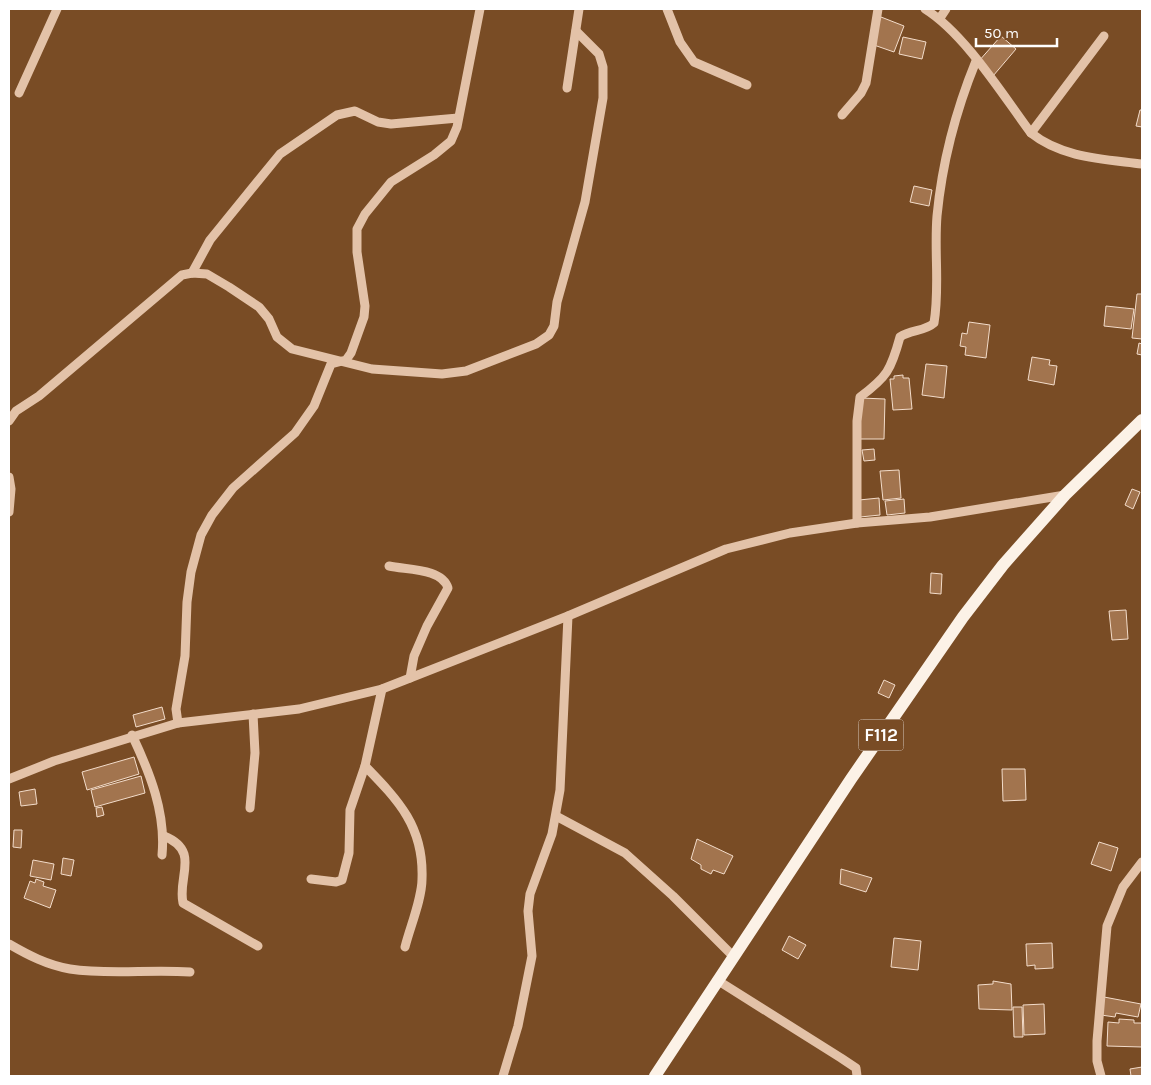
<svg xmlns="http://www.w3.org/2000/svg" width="1151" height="1085" font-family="Karla,sans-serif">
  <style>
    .building { fill: #a2744e; stroke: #f3dcca }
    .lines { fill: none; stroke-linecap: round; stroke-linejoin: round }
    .minor { stroke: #e3c2a8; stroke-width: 9 }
    .major { stroke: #fcf2e7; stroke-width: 12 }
    .labels { text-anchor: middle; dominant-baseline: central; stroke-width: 4; stroke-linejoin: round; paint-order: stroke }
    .shield { fill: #794c25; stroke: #d7c9be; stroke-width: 1 }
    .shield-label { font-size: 18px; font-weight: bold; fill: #fff }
  </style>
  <rect width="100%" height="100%" fill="#794c25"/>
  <g class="building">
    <polygon points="881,17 904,26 894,52 871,44"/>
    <polygon points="1001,36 1016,49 993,76 978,62"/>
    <polygon points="903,37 926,42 922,59 899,54"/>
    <polygon points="1140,110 1142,110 1142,127 1136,126"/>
    <polygon points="914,186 932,190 929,206 910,202"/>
    <polygon points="1137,294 1142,294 1142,339 1132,338"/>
    <polygon points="1106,306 1134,309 1131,329 1104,326"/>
    <polygon points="969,322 990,325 986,358 965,355 966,347 960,346 962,333 967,334"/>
    <polygon points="1139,343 1142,344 1142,355 1137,354"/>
    <polygon points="1032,357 1050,360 1049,365 1057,366 1054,385 1028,380"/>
    <polygon points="926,364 947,366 944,398 922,395"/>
    <polygon points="903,375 903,378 909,378 912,409 893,410 890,379 894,379 894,376"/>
    <polygon points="861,398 885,399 884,439 860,439"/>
    <polygon points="874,449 875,460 864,461 862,450"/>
    <polygon points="899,470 901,498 883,500 880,471"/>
    <polygon points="1132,489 1140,492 1133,509 1125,505"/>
    <polygon points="879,498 880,515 860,517 859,500"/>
    <polygon points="904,499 905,513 887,515 885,501"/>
    <polygon points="931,573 942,574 941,594 930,593"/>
    <polygon points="1126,610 1128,639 1112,640 1109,611"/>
    <polygon points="884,680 895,685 889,698 878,693"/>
    <polygon points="162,707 165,719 136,727 133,715"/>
    <polygon points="134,757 139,774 87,790 82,772"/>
    <polygon points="1002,769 1025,769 1026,800 1003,801"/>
    <polygon points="141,776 145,793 95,807 91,790"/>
    <polygon points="35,789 37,804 21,806 19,792"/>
    <polygon points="102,807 104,815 97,817 96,808"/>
    <polygon points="14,830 22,830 21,848 13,847"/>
    <polygon points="697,839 733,856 724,874 713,870 711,874 701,869 701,865 691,859"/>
    <polygon points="1099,842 1118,848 1111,871 1091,864"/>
    <polygon points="63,858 74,860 71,876 61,874"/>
    <polygon points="33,860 54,864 51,880 30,876"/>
    <polygon points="841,869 872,878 866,892 840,884"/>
    <polygon points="36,879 44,882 43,886 56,890 50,908 24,898 30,881 35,883"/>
    <polygon points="789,936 806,945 798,959 782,950"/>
    <polygon points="894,938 921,941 918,970 891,967"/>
    <polygon points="1052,943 1053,968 1035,969 1035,965 1027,966 1026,944"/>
    <polygon points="993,981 1011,984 1012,1010 979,1009 978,985 993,984"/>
    <polygon points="1104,997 1141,1004 1138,1017 1116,1013 1115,1017 1101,1015"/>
    <polygon points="1044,1004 1045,1034 1024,1035 1023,1005"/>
    <polygon points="1013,1007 1022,1007 1023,1037 1014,1037"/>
    <polygon points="1119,1019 1134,1020 1134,1023 1142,1023 1142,1047 1107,1046 1108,1022 1119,1023"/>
    <polygon points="1142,1067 1142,1076 1131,1076 1130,1069"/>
  </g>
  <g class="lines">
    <g class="minor">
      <polyline points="667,9 680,42 694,62 747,85"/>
      <path d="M925,9C965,34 1002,94 1031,133C1062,158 1104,159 1142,164"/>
      <polyline points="940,18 946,9"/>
      <polyline points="567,88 579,9"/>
      <polyline points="19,93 57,9"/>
      <polyline points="842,115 861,93 866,83 878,9"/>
      <polyline points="1031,133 1104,36"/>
      <polyline points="192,273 210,240 280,154 337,115 355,111 378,122 391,124 458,118"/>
      <polyline points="9,421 16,411 39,396 182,275 192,273 207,274 229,287 259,307 269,319 277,337 292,349 372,369 442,374 466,371 536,344 549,335 554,326 557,302 585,202 603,98 603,67 599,54 576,31"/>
      <polyline points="9,477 11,489 9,512"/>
      <path d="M857,523V421L860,397C887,377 891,370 900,337C911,329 924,332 934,323C940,288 934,252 937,216C942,164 956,110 976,61"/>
      <path d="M389,566C407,570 442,568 448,588L427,626L414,656L410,678"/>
      <polyline points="178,723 176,709 185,656 187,602 191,572 201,535 212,515 233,488 295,433 314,406 331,364 346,360 351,353 364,317 365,306 357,252 357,229 365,214 391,182 434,155 451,141 457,127 480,9"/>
      <path d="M132,735C150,773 166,813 162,855"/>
      <path d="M365,766C399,801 424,827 422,879C422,899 410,927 405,947"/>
      <polyline points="9,779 54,761 178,723 299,709 382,689 568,616 726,549 790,533 857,523 930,517 1065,495"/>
      <polyline points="250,808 255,753 253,714"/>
      <polyline points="556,816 625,853 673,896 733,956"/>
      <path d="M164,836C201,851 177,877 183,903L258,946"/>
      <polyline points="311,879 336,882 342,880 349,853 350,810 365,766 382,689"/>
      <path d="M9,944C28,955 47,965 70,969C109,975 150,969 190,972"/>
      <polyline points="717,980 841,1058 856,1068 857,1076"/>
      <polyline points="503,1076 518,1026 532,956 528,911 530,894 552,834 560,790 568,616"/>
      <polyline points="1101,1076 1097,1061 1097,1041 1107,926 1123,887 1142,862"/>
    </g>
    <polyline class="major" points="655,1076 851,779 963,617 1003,565 1065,495 1142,420"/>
  </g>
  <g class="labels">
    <rect class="shield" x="858.5" y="719.5" width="45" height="31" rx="4"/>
    <g class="shield-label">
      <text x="881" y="735">F112</text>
    </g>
  </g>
  <rect width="1151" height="1085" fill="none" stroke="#ffffff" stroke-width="20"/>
  <path d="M976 38v8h81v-8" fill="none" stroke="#ffffff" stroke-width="2.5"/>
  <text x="984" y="38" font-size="15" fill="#ffffff" stroke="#794c25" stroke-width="4" paint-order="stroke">50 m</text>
</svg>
